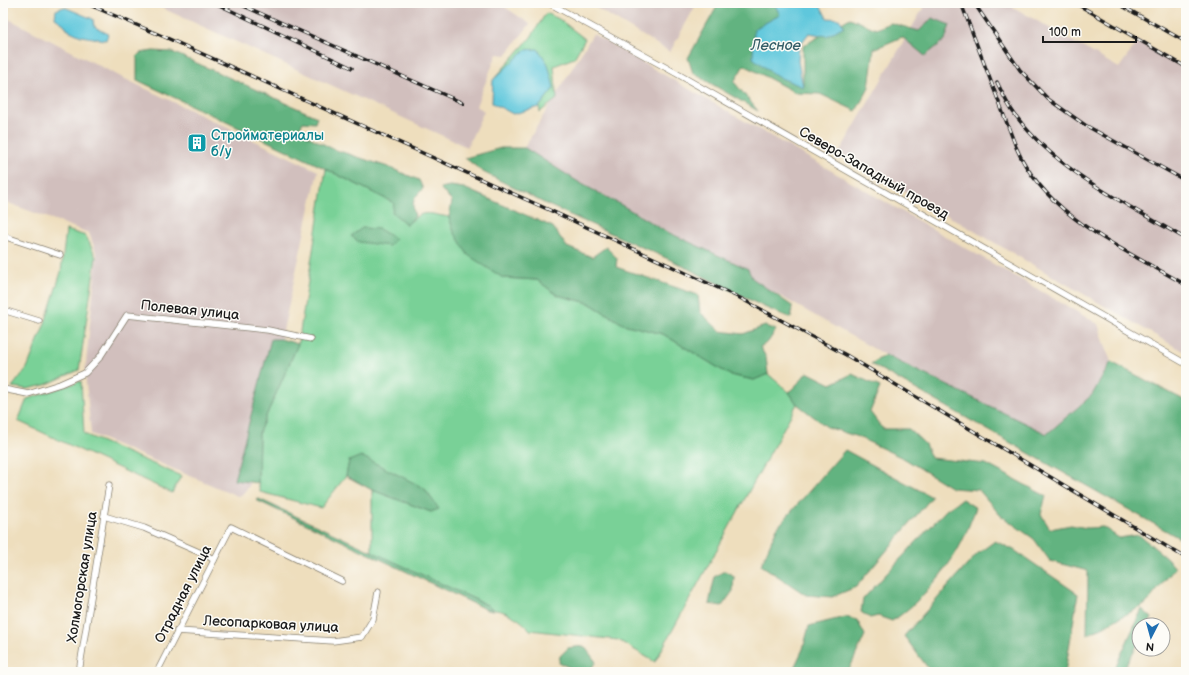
<svg xmlns="http://www.w3.org/2000/svg" width="1189" height="675" font-family="'Balsamiq Sans',sans-serif">
  <style>
    .industrial { fill: #d1bfbd }
    .green { fill: #79d197; stroke: #4a765a }
    .forest { fill: #62b380; stroke: #3f684e }
    .water { fill: #5fc7dc; stroke: #3e727c }
    .lines { fill: none; stroke-linecap: round; stroke-linejoin: round }
    .street-casing { stroke: #857d6c; stroke-width: 7 }
    .street { stroke: #fff; stroke-width: 5.5 }
    .rail-casing { stroke: #1c1c1c; stroke-width: 3.5 }
    .rail { stroke: #fdfcf7; stroke-width: 2; stroke-dasharray: 6; stroke-linecap: butt }
    .labels { text-anchor: middle; dominant-baseline: central; stroke-width: 3; stroke-linejoin: round; paint-order: stroke }
    .culture-label { font-size: 14px; fill: #0d838f; stroke: #fdfcf7; text-anchor: start }
    .street-label { font-size: 14px; fill: #1c1c1c; stroke: #fdfcf7 }
    .water-label { font-size: 15px; font-style: italic; fill: #376069; stroke: #fdfcf7 }
  </style>
  <rect width="100%" height="100%" fill="#fdfcf7"/>
  <filter id="ink" filterUnits="userSpaceOnUse"><feTurbulence type="fractalNoise" baseFrequency=".025" numOctaves="2"/><feDisplacementMap in="SourceGraphic" scale="8" xChannelSelector="R" yChannelSelector="G"/><feConvolveMatrix kernelMatrix="1 2 1 2 8 2 1 2 1" color-interpolation-filters="sRGB"/></filter>
  <filter id="wash" filterUnits="userSpaceOnUse"><feTurbulence type="fractalNoise" baseFrequency=".012" numOctaves="4" result="noise"/><feDisplacementMap in="SourceGraphic" scale="16" xChannelSelector="R" yChannelSelector="G"/><feGaussianBlur stdDeviation="0.9" result="paint"/><feColorMatrix in="noise" values="0 0 0 0 0 0 0 0 0 0 0 0 0 0 0 0 0 1.4 0 .05"/><feComposite in="paint" operator="in"/></filter>
  <g filter="url(#wash)">
    <rect width="100%" height="100%" fill="#eedebd"/>
    <g class="industrial">
      <polygon points="151,3 499,3 530,24 506,55 497,54 476,106 484,111 467,147"/>
      <polygon points="588,3 697,3 670,52"/>
      <polygon points="926,3 1006,3 1119,68 1138,41 1186,69 1186,353 839,153"/>
      <polygon points="3,16 121,77 318,171 249,486 240,497 91,434 85,373 97,255 89,233 3,201"/>
      <polygon points="593,34 1098,324 1111,362 1092,395 1047,434 885,355 522,151"/>
    </g>
    <g class="green">
      <polygon points="546,13 559,19 585,39 574,58 554,66 557,99 540,112 539,107 554,88 493,80 531,37"/>
      <path d="M326,169L394,203L407,225C423,208 428,214 449,217L454,232L503,278L537,280L557,295L589,303L623,324L663,334L730,375L754,380L768,374L789,392L797,404L655,662L618,640L530,630C523,622 515,616 504,612C496,609 494,612 487,605L372,552V490L431,512L349,461L346,476L321,508L260,492L258,483L259,432L298,344Z"/>
      <polygon points="66,230 86,236 96,257 79,370 45,385 27,389 12,387 27,368 45,323 61,272"/>
      <polygon points="81,381 84,434 181,476 172,493 18,421 27,399"/>
    </g>
    <g class="forest">
      <polygon points="719,3 774,3 781,15 754,29 803,87 803,46 850,18 876,29 891,23 919,31 932,18 950,25 945,40 925,56 902,37 874,49 869,87 856,111 820,94 796,93 744,65 734,82 758,111 693,73 688,58"/>
      <path d="M153,51L172,52L317,117L315,123L303,122L298,131L333,149L388,167L419,180L423,189C413,198 411,203 415,216L407,225L392,212L394,203L318,165L137,80V56L140,53Z"/>
      <polygon points="501,148 525,148 580,183 625,207 663,230 748,269 752,278 792,306 791,318 764,307 675,262 548,205 483,172 465,158"/>
      <polygon points="450,186 464,188 553,227 567,247 592,257 606,247 617,258 616,267 698,295 700,312 720,331 743,334 765,326 776,330 768,342 760,347 766,357 768,374 754,380 730,375 663,334 623,324 589,303 557,295 537,280 503,278 468,255 454,232 449,217 452,201 440,188"/>
      <polygon points="362,228 379,229 396,239 389,246 359,242 351,236"/>
      <polygon points="271,339 281,339 298,344 259,432 258,483 234,480"/>
      <polygon points="885,355 1047,434 1092,395 1111,362 1186,401 1186,537 1179,538 871,364"/>
      <polygon points="807,372 831,384 852,374 880,387 870,412 883,429 909,429 925,444 931,458 986,464 1046,496 1041,514 1050,529 1071,525 1087,528 1103,527 1119,538 1139,535 1167,558 1175,568 1146,604 1087,635 1088,571 1050,561 1034,539 1000,515 979,490 952,488 905,459 858,437 827,427 797,404 789,392 799,382"/>
      <polygon points="845,450 932,497 856,587 832,597 806,595 761,565 777,528"/>
      <polygon points="361,456 424,488 439,509 431,512 372,490 346,476 349,461"/>
      <polygon points="259,499 487,605 493,611 487,610 256,500"/>
      <path d="M962,499L976,508C970,522 965,538 957,551C943,575 915,607 892,621L878,616L870,618L861,612L863,599L946,510Z"/>
      <polygon points="995,541 1014,550 1078,594 1065,672 931,672 904,636 977,554"/>
      <polygon points="725,571 734,576 733,591 722,606 709,604 715,576"/>
      <polygon points="1142,609 1152,618 1148,625 1139,625 1139,642 1122,672 1113,672"/>
      <polygon points="845,617 857,620 865,635 848,672 792,672 803,649 809,626"/>
      <polygon points="584,646 596,662 588,672 581,672 559,663 560,656 568,648"/>
    </g>
    <g class="water">
      <polygon points="774,3 819,3 827,18 839,19 844,26 827,36 809,33 799,46 798,61 803,87 776,76 753,58 754,29 780,15"/>
      <polygon points="64,7 93,19 94,26 108,34 106,40 81,36 68,30 64,24 55,18 56,10"/>
      <polygon points="538,49 548,64 554,88 539,107 513,114 492,103 493,80 525,50"/>
    </g>
  </g>
  <g filter="url(#ink)">
    <g class="lines">
      <g class="street-casing">
        <g id="street">
          <polyline points="549,3 674,72 1186,364"/>
          <polyline points="3,236 60,255"/>
          <polyline points="3,310 39,321"/>
          <polyline points="3,389 28,394 60,384 85,373 100,357 127,315 268,330 311,339"/>
          <polyline points="104,516 144,528 208,556 214,560"/>
          <polyline points="3,598 3,600"/>
          <polyline points="177,631 333,641 362,637 373,619 378,592"/>
          <polyline points="79,672 109,485"/>
          <polyline points="157,672 231,527 342,581"/>
        </g>
      </g>
      <use href="#street" class="street"/>
      <g class="rail-casing">
        <g id="rail">
          <polyline points="85,3 167,38 556,213 740,298 846,355 1186,558"/>
          <polyline points="215,3 352,68"/>
          <polyline points="237,3 463,103"/>
          <path d="M961,3L1016,147C1046,217 1124,249 1186,285"/>
          <polyline points="974,3 1020,70 1048,99 1085,125 1186,181"/>
          <polyline points="1075,3 1186,67"/>
          <polyline points="1117,3 1186,42"/>
          <path d="M997,82C1002,93 1008,106 1016,116C1058,172 1127,204 1186,239"/>
        </g>
      </g>
      <use href="#rail" class="rail"/>
    </g>
  </g>
  <defs>
    <g id="building-square" transform="scale(1)"><rect x="-9" y="-9" width="18" height="18" rx="4" fill="#0f9aa8" stroke="#fdfcf7"/><path d="M-4-6H4V6H1V3H-1V6H-4ZM-2.5-4.3h1.7v1.8h-1.7ZM.8-4.3h1.7v1.8H.8ZM-2.5-1h1.7V.8h-1.7ZM.8-1h1.7V.8H.8Z" fill="#fff"/></g>
  </defs>
  <g fill-rule="evenodd">
    <use href="#building-square" x="197" y="143"/>
  </g>
  <g class="labels">
    <g class="culture-label">
      <text x="211" y="135">Стройматериалы<tspan x="211" dy="16">б/у</tspan></text>
    </g>
    <g class="street-label">
      <text transform="translate(874 173) rotate(30)">Северо-Западный проезд</text>
      <text transform="translate(190 310) rotate(6)">Полевая улица</text>
      <text transform="translate(82 577) rotate(-81)">Холмогорская улица</text>
      <text transform="translate(183 594) rotate(-63)">Отрадная улица</text>
      <text transform="translate(271 624) rotate(3)">Лесопарковая улица</text>
    </g>
    <g class="water-label">
      <text x="776" y="45">Лесное</text>
    </g>
  </g>
  <rect width="1189" height="675" fill="none" stroke="#fdfcf7" stroke-width="16"/>
  <g transform="translate(1151 637) rotate(186)"><circle r="19" fill="#fdfcf7" stroke="#a3a29f"/>
  <path d="M0-3L7 15L0 10L-7 15Z" fill="#1f6fb2"/>
  <text y="-6" font-size="11" font-weight="bold" text-anchor="middle" fill="#1c1c1c">N</text>
  </g>
  <path d="M1043 36v6h93v-6" fill="none" stroke="#1c1c1c" stroke-width="2"/>
  <text x="1049" y="36" font-size="12" fill="#1c1c1c" stroke="#fdfcf7" stroke-width="3" paint-order="stroke">100 m</text>
</svg>
